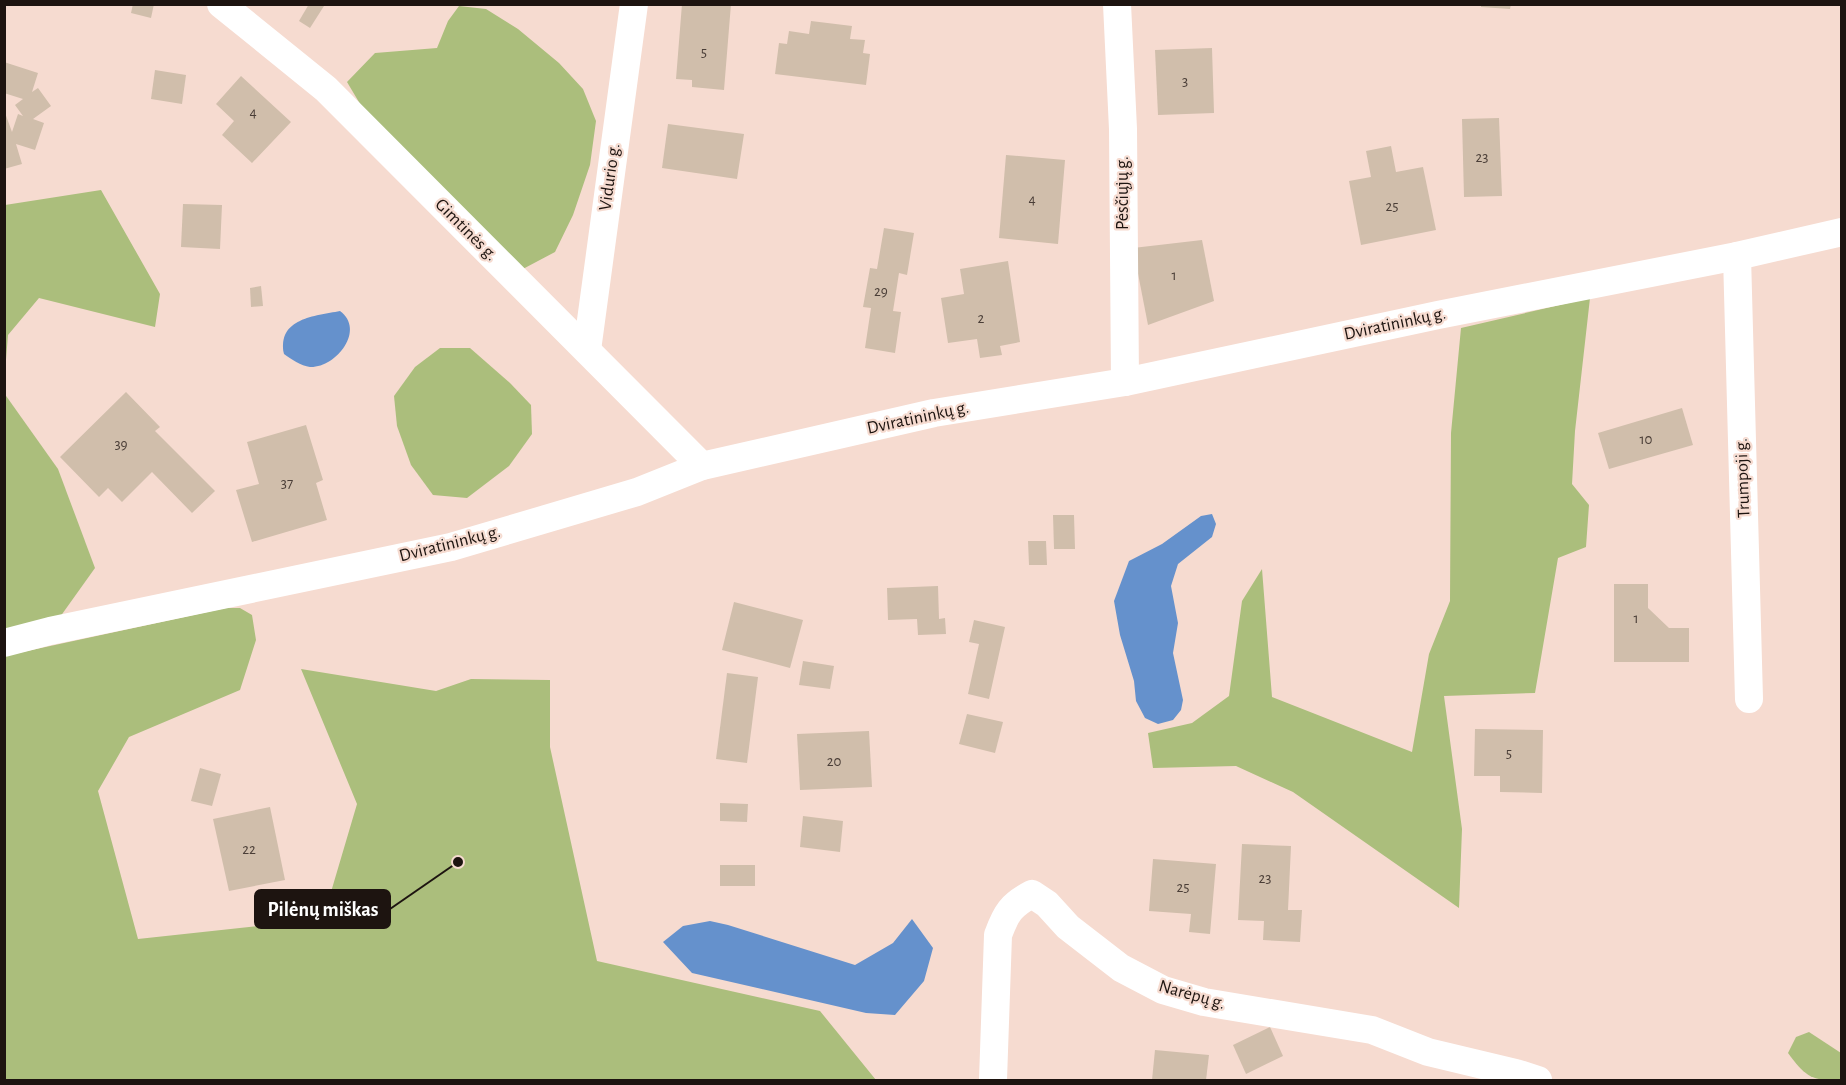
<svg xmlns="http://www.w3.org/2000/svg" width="1846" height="1085" font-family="'Alegreya Sans',sans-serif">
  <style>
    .green { fill: #abbe7c }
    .water { fill: #6591cc }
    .building { fill: #d0beab }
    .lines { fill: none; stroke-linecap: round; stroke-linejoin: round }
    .street { stroke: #fff; stroke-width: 28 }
    .labels { text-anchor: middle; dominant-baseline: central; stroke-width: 4.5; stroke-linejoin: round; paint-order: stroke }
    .number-label { font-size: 15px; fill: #4a3e37 }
    .street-label { font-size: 18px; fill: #1d1410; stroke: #f6dbd0 }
    .leader { fill: none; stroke: #1d1410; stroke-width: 2 }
    .callout-dot { fill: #1d1410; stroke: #f6dbd0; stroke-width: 2 }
    .callout { fill: #1d1410; stroke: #1d1410; stroke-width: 2 }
    .callout-label { font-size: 20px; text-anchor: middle; font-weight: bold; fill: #fff }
  </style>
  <rect width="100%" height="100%" fill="#f6dbd0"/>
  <g class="green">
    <polygon points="459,6 486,9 518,29 559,63 583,89 596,121 590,165 573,215 555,252 521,270 375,129 347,82 375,53 437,48 448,21"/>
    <polygon points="101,190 160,294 155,327 39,298 8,335 5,372 5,205"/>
    <polygon points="1590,298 1575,431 1572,484 1589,505 1586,547 1558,558 1535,693 1444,696 1462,829 1459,908 1293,792 1236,766 1153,768 1148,733 1192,723 1229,696 1242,601 1262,569 1272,697 1412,752 1429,654 1450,601 1451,433 1461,328"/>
    <polygon points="440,348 470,348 510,383 531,405 532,434 509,466 467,498 433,495 411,465 397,426 394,396 415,367"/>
    <polygon points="4,393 58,469 95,568 50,631 4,643"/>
    <polygon points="226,608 240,608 252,615 256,640 240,690 129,737 98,791 138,939 323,919 357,804 301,669 436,691 471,679 550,680 550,747 597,961 820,1011 876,1080 5,1080 4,656"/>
    <path d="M1809,1032L1841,1053V1080C1811,1081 1806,1077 1788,1053L1796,1037Z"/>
  </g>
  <g class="water">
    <path d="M340,311C366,330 336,368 310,367C301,366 291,359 284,354C277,318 315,316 340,311Z"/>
    <polygon points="1212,514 1216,524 1212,537 1178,564 1171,586 1178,623 1173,653 1183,700 1181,710 1173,720 1158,724 1145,718 1136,701 1134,681 1120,635 1114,601 1129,561 1162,544 1201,516"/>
    <polygon points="912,919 933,948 924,981 895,1015 866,1013 692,973 663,942 683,926 710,921 728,925 855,965 893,943"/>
  </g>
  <g class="building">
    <polygon points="133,4 154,4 151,18 131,13"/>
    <polygon points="309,4 324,6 310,28 299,21"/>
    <polygon points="682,4 731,4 724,90 692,87 692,80 676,79"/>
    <polygon points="1481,4 1511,4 1510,9 1481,7"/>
    <polygon points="811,21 852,26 850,39 865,40 863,53 870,54 866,85 775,74 779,43 787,44 789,31 809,34"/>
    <polygon points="1212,48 1214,113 1158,115 1155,50"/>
    <polygon points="4,62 38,73 32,92 38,88 51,106 33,119 44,123 35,150 16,144 22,164 4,169 4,110 12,132 18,114 23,116 15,105 23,99 4,93"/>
    <polygon points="155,70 186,75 182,104 151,99"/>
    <polygon points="241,76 291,122 252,163 222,135 234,121 216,104"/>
    <polygon points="1499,118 1502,196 1464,197 1462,119"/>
    <polygon points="668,124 744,134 737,179 662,168"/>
    <polygon points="1391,146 1396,172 1423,167 1436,230 1361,245 1349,181 1371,177 1366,151"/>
    <polygon points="1006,155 1065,160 1058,244 999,238"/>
    <polygon points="183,204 222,205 220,249 181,247"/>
    <polygon points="884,228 914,233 907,275 899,273 893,311 901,312 895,353 865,348 871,308 863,307 870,268 877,269"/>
    <polygon points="1202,240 1214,301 1148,325 1133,248"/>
    <polygon points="1008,261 1020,342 1000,346 1002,355 980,358 977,339 948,343 941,298 964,294 960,269"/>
    <polygon points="261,286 263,306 251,307 250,288"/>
    <polygon points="126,392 160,427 155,431 215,491 192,513 152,472 122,502 108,488 99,497 60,457"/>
    <polygon points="1682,408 1693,445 1609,469 1598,433"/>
    <polygon points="306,425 323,480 316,483 327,520 252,542 236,490 259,484 247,442"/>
    <polygon points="1053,515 1074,515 1075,549 1054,549"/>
    <polygon points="1028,541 1046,541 1047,565 1029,565"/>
    <polygon points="1614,584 1648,584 1648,608 1669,628 1689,628 1689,662 1614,662"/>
    <polygon points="938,586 939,619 945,618 946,634 918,635 917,619 888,620 887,588"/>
    <polygon points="734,602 803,620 790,668 722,650"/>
    <polygon points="974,620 1005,627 989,699 968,694 979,644 969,642"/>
    <polygon points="803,661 834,666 830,689 799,685"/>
    <polygon points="727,673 758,677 747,763 716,759"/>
    <polygon points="967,714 1003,722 995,753 959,744"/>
    <polygon points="1475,729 1543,730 1542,793 1500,792 1500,776 1474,776"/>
    <polygon points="869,731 872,787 800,790 797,734"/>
    <polygon points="200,768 221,774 212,806 191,801"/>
    <polygon points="720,803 748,804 747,822 720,821"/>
    <polygon points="270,807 285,880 229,891 213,819"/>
    <polygon points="803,816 843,821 840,852 800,847"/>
    <polygon points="1242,844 1291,846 1288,910 1302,910 1300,942 1263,940 1264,921 1238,920"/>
    <polygon points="1153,859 1216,864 1210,934 1189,932 1191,914 1149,911"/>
    <rect x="720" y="865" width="35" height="21"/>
    <polygon points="1270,1027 1283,1056 1246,1074 1233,1045"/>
    <polygon points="1155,1050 1209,1055 1206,1080 1152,1080"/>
  </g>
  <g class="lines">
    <g class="street">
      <polyline points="221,4 326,89 702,466"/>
      <polyline points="1117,4 1123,129 1125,382"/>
      <polyline points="1737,256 1749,699"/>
      <polyline points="587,350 634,4"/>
      <polyline points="4,643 50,631 451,547 637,492 702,466 934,413 1125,382 1438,315 1737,256 1842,232"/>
      <path d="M993,1080L998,935C1006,913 1011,905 1032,894L1047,904L1068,927L1121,968L1163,990L1204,1002L1372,1030L1428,1052L1516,1073L1538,1080"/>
    </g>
  </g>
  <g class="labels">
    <g class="number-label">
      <text x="704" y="52">5</text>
      <text x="1185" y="81">3</text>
      <text x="253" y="112">4</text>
      <text x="1482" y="157">23</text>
      <text x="1032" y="199">4</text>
      <text x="1392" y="206">25</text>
      <text x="1174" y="275">1</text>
      <text x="881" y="291">29</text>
      <text x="981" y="318">2</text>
      <text x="1646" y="439">10</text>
      <text x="121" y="444">39</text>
      <text x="287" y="483">37</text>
      <text x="1636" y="618">1</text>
      <text x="1509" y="753">5</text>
      <text x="834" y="761">20</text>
      <text x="249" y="849">22</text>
      <text x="1265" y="878">23</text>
      <text x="1183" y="887">25</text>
    </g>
    <g class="street-label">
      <text transform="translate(610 177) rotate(-82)">Vidurio g.</text>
      <text transform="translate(1123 193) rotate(-90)">Pėsčiųjų g.</text>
      <text transform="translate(466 230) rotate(45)">Gimtinės g.</text>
      <text transform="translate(1395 324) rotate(-12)">Dviratininkų g.</text>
      <text transform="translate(918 418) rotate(-12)">Dviratininkų g.</text>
      <text transform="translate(1743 478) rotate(-92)">Trumpoji g.</text>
      <text transform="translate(450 544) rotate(-14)">Dviratininkų g.</text>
      <text transform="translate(1192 995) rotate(16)">Narėpų g.</text>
    </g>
  </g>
  <path class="leader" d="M458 862L390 909"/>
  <circle class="callout-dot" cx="458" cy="862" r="6"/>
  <rect class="callout" x="255" y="890" width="135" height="38" rx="6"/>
  <g class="callout-label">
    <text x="323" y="916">Pilėnų miškas</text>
  </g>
  <rect width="1846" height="1085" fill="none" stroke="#1d1410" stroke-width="12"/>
</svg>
